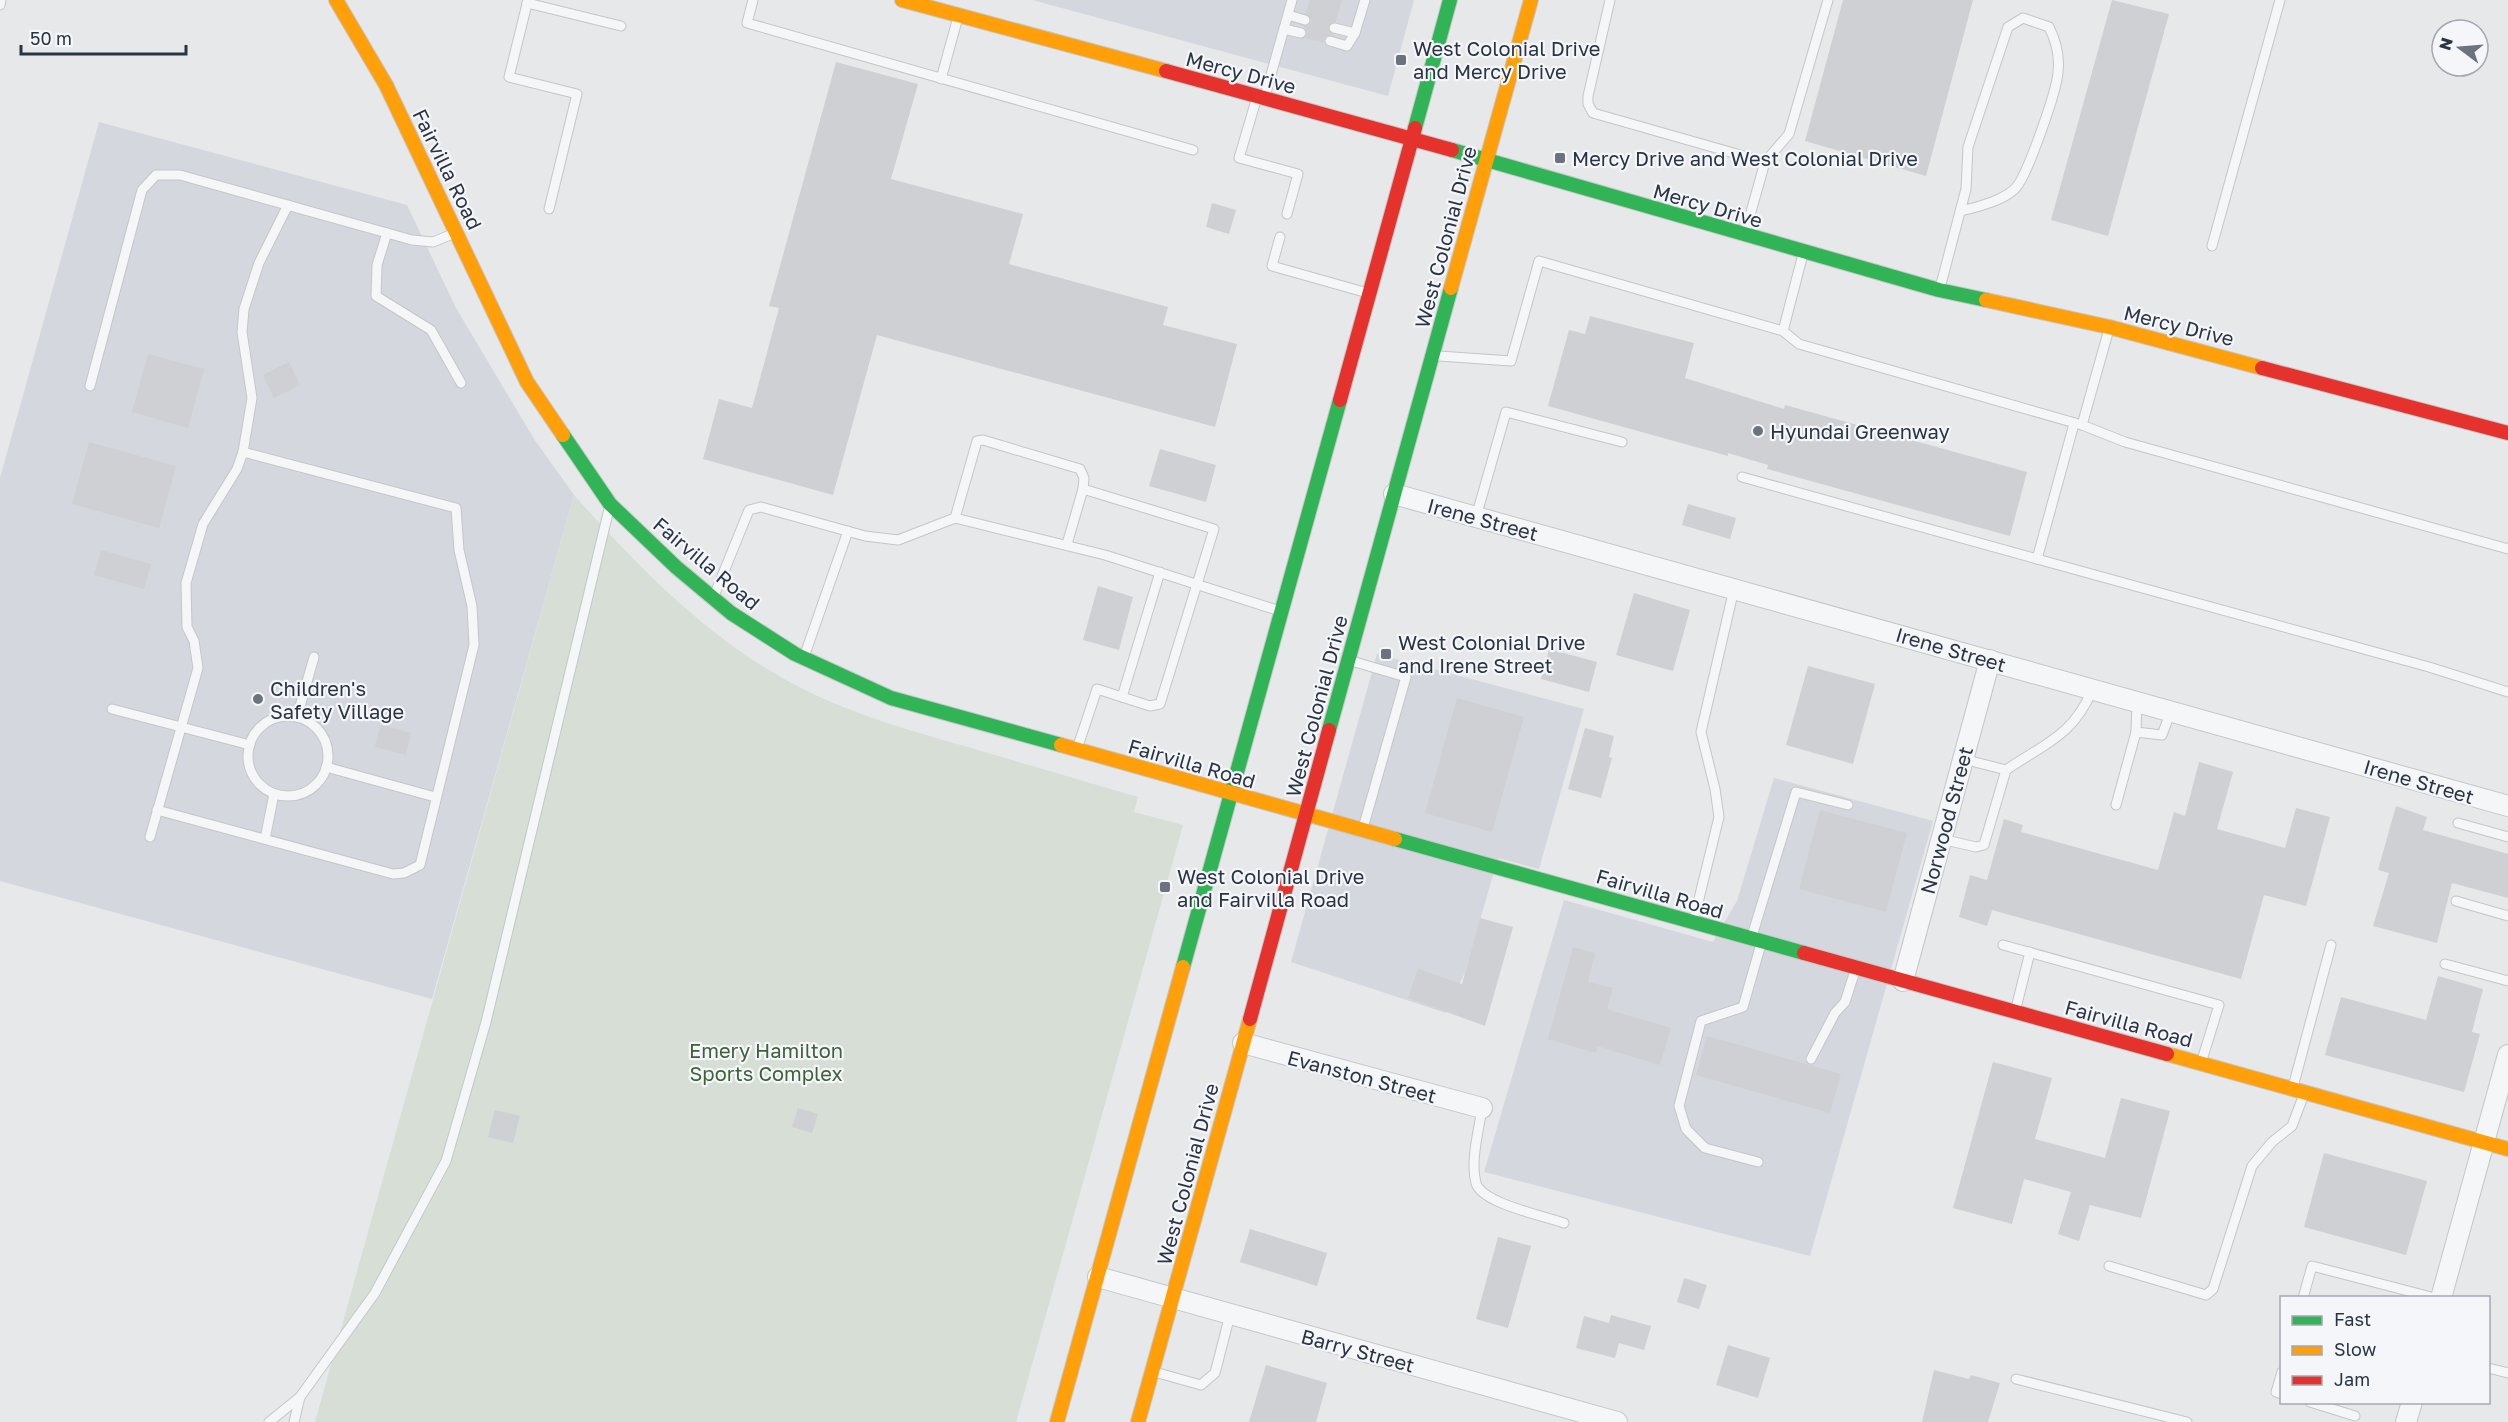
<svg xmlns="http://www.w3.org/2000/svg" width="2508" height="1422" font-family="'Golos Text',sans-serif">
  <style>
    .built { fill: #d4d7dd }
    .green { fill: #d6ded6 }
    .building { fill: #ced0d3 }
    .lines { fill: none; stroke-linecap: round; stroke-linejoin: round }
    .lane-casing { stroke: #c4c6c8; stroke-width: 11 }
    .street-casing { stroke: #c4c6c8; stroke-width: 22 }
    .fast-casing { stroke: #c4c6c8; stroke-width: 16 }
    .slow-casing { stroke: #c4c6c8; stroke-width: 16 }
    .jam-casing { stroke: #c4c6c8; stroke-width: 16 }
    .lane { stroke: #f5f6f7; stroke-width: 9 }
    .street { stroke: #f5f6f7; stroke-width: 20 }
    .fast { stroke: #30b455; stroke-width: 14 }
    .slow { stroke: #ff9f0a; stroke-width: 14 }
    .jam { stroke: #e5322d; stroke-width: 14 }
    .poi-dot { fill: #6c737f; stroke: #f4f6f9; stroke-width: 2 }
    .labels { text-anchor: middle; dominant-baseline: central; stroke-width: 4.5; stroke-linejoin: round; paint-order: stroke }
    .poi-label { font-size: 20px; fill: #2b3445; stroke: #f4f6f9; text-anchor: start }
    .street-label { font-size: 20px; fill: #2b3445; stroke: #f4f6f9 }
    .park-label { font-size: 20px; fill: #3f6138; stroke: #f4f6f9 }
  </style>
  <rect width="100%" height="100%" fill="#e6e8ea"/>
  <g class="built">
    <polygon points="1032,0 1414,0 1388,96"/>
    <polygon points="99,122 407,205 456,308 534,439 574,495 432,999 0,881 0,478"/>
    <polygon points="1377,654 1584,709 1539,869 1498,858 1465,972 1446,1013 1291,962"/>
    <polygon points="1774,778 1933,821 1810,1256 1484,1172 1564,900 1713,942 1737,901"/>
  </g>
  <path class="green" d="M574,495C640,569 712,643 801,688C854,715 911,731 968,747C1025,764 1081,780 1138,797L1134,812L1183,825L1016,1422H315Z"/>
  <g class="building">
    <polygon points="1310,0 1342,0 1336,21 1328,26 1332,35 1325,37 1324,43 1305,38 1308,32 1303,26 1309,25 1312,21 1306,13"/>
    <polygon points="1843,0 1973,0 1926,176 1805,141"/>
    <polygon points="2112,0 2169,14 2108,236 2051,220"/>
    <polygon points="836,62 918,84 891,179 1023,214 1009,264 1168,307 1163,325 1237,344 1215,427 877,335 833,495 703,459 719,399 752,408 779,308 769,306"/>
    <polygon points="1212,203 1236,210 1229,234 1206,227"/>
    <polygon points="1590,316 1694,343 1685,378 1784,409 1785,405 2027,472 2010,536 1767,469 1768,465 1728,453 1728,456 1548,406 1569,330 1585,334"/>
    <polygon points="148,354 204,369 188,428 132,412"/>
    <polygon points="289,362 300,385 274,398 263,375"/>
    <polygon points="89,442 176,466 159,528 72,504"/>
    <polygon points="1160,449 1216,465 1206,502 1149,486"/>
    <polygon points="1688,504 1736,518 1730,539 1682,525"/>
    <polygon points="101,550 151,564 144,589 94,575"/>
    <polygon points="1098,586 1133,597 1119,650 1083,640"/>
    <polygon points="1634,593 1690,610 1673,671 1616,655"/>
    <polygon points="1549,649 1597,662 1589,692 1541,679"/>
    <polygon points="1808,666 1875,684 1853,764 1786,745"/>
    <polygon points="1457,698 1524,717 1492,832 1425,813"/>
    <polygon points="381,725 411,733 406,755 375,747"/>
    <polygon points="1585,728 1614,736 1609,757 1612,758 1601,798 1568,789"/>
    <polygon points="2199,762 2233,772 2217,829 2285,848 2296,808 2330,817 2306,906 2264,895 2241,979 1992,910 1987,926 1959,917 1970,875 1987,880 2004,819 2023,825 2021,832 2158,870 2174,812 2185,816"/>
    <polygon points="2396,806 2427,817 2423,830 2508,854 2508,898 2452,883 2437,943 2373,926 2389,873 2378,870"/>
    <polygon points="1820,810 1907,833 1886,912 1799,889"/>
    <polygon points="1480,918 1513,927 1485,1026 1408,998 1418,969 1462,984"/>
    <polygon points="1573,947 1595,953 1588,982 1613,988 1607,1009 1671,1028 1660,1065 1597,1046 1596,1053 1548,1039"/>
    <polygon points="2438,976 2483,989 2472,1032 2480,1034 2464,1092 2325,1055 2341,997 2426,1020"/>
    <polygon points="1707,1036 1841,1074 1830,1113 1696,1075"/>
    <polygon points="1993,1062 2052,1078 2035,1139 2105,1158 2121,1098 2170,1111 2141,1218 2090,1205 2079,1241 2058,1234 2071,1192 2024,1179 2012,1224 1953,1208"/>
    <polygon points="798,1108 818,1114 812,1133 792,1127"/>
    <polygon points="495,1110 520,1116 513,1143 488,1137"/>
    <polygon points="2324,1153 2427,1181 2406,1255 2304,1227"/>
    <polygon points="1250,1229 1327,1253 1317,1286 1240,1262"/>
    <polygon points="1498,1237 1531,1246 1508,1328 1476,1319"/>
    <polygon points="1684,1278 1707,1285 1699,1309 1677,1302"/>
    <polygon points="1611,1315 1651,1326 1644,1350 1619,1343 1615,1358 1576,1348 1584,1316 1609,1323"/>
    <polygon points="1728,1345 1770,1358 1758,1398 1716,1385"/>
    <polygon points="1266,1365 1327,1383 1316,1422 1249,1422"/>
    <polygon points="1934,1370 1969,1379 1971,1375 2000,1383 1988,1422 1922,1422"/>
  </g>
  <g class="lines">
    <g class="lane-casing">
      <g id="lane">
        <polyline points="528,0 509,77 577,94 549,209"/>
        <polyline points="753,0 747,23 1193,150"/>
        <polyline points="1610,0 1588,96 1588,104 1593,113 1765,162"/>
        <polyline points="527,3 621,26"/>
        <polyline points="0,5 1,0"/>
        <polyline points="1288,15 1305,20"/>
        <polyline points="1334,28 1355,33"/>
        <polyline points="1284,29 1301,33"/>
        <polyline points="1330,41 1347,46 1355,33 1365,0"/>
        <polyline points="941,79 958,17"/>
        <polyline points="1265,96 1292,0"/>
        <polyline points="1257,97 1239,158 1298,174 1287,214"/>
        <polyline points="387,233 377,265 376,296 431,330 461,383"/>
        <polyline points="1745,233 1765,162 1789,134 1828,0"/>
        <polyline points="1280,237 1272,266 1364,292"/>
        <polyline points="2212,246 2280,0"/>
        <path d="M1940,288L1966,189L1968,147L2008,27L2023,18L2049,27C2056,41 2060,55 2058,72C2057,91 2029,169 2018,185C2009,199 1976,208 1960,211"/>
        <polyline points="1783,331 1799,344 2082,425 2125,442 2508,549"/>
        <polyline points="1439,356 1511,361 1539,261 1783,331 1803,254"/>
        <polyline points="90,386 142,190 156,175 180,175 412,240 433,242 455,233"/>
        <polyline points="2082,425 2109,329"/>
        <polyline points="1742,477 2037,559 2074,424"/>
        <polyline points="1476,517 1506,412 1622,442"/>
        <polyline points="955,518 977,441 983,440 1080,469 1084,478 1083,489"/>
        <polyline points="1067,544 1083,489 1214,529 1160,704 1150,706 1097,689 1077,749"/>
        <polyline points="2037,559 2429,667 2508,692"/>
        <polyline points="714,596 749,510 761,507 865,536 898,540 955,518 1105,555 1277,610"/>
        <polyline points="804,657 848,531"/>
        <polyline points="1355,662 1406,677 1363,828"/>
        <polyline points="1122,697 1160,572"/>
        <polyline points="112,709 250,745"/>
        <circle cx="288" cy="756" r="40"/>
        <polyline points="297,717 314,657"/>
        <polyline points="2136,732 2162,735 2171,711"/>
        <polyline points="326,767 435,797"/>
        <path d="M2006,770C2044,744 2074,735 2092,690"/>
        <polyline points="2116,805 2136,732 2137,701"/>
        <polyline points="157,810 393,874 404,873 420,865 474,645 472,606 459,550 456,508 243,452"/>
        <polyline points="2458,823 2508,837"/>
        <polyline points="150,837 198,668 194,641 187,627 186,583 203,524 237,469 243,452 252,398 242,332 244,309 259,263 288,205"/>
        <polyline points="265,839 274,794"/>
        <polyline points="1941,839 1976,847 1984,845 2006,770 1963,759"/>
        <polyline points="2456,901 2508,916"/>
        <polyline points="1694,919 1719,817 1715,789 1701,732 1734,589"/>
        <polyline points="1752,936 1796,792 1848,805"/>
        <polyline points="2003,945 2219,1005 2202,1060"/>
        <polyline points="2445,964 2508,981"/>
        <polyline points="2016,1008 2030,952"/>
        <polyline points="1811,1059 1835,1013 1845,1002 1856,968"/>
        <polyline points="2293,1087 2331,945"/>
        <path d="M1482,1108C1479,1130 1470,1161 1476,1183C1481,1203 1544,1216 1564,1223"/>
        <polyline points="1758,1162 1705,1148 1686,1129 1679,1106 1701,1021 1743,1007 1761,944"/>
        <polyline points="2109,1266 2206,1295 2213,1289 2252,1166 2272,1142 2292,1126 2304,1094"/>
        <polyline points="2303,1298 2312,1266 2435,1298"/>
        <polyline points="2488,1368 2508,1373"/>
        <polyline points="2282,1372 2276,1392 2282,1394"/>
        <polyline points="1158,1373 1201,1385 1215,1373 1230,1315"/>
        <polyline points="2016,1379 2187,1422"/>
        <polyline points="2310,1402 2355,1416"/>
        <polyline points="269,1422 300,1397 375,1293 446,1161 486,1022 609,509"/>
        <polyline points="294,1422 300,1397"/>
      </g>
    </g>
    <g class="street-casing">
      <g id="street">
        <polyline points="1394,494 2508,806"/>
        <polyline points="1903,981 1990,660"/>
        <polyline points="1243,1043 1482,1108"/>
        <polyline points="1098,1277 1617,1422"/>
        <polyline points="2441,1298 2508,1055"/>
        <polyline points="2406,1422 2412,1402"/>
      </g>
    </g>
    <g class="fast-casing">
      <g id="fast">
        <polyline points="1415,128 1450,0"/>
        <polyline points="1452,150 1939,290 1986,300"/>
        <polyline points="563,435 610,504 676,567 731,613 795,654 891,698 1061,745"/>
        <polyline points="1329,730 1451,288"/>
        <polyline points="1395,839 1804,953"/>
        <polyline points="1183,967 1340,400"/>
      </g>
    </g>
    <g class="slow-casing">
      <g id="slow">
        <polyline points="336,0 386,85 527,382 563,435"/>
        <polyline points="902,0 1166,71"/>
        <polyline points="1451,288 1531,0"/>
        <polyline points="1986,300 2109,327 2262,368"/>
        <polyline points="1061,745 1395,839"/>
        <polyline points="2167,1054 2508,1149"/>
        <polyline points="1057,1422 1183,967"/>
        <polyline points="1138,1422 1250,1019"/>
      </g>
    </g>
    <g class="jam-casing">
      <g id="jam">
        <polyline points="1166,71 1452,150"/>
        <polyline points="2262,368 2508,433"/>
        <polyline points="1340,400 1415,128"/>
        <polyline points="1804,953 2167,1054"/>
        <polyline points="1250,1019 1329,730"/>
      </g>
    </g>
    <use href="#lane" class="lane"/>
    <use href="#street" class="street"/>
    <use href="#fast" class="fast"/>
    <use href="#slow" class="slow"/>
    <use href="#jam" class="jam"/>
  </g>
  <g class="poi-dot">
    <rect x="1395" y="54" width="12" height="12" rx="3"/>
    <rect x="1554" y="152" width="12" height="12" rx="3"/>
    <circle cx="1758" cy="431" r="6"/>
    <rect x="1380" y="648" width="12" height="12" rx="3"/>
    <circle cx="258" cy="699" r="6"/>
    <rect x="1159" y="881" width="12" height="12" rx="3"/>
  </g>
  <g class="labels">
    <g class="poi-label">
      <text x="1413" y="48">West Colonial Drive<tspan x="1413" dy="23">and Mercy Drive</tspan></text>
      <text x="1572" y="158">Mercy Drive and West Colonial Drive</text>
      <text x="1770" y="431">Hyundai Greenway</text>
      <text x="1398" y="642">West Colonial Drive<tspan x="1398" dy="23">and Irene Street</tspan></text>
      <text x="270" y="688">Children's<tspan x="270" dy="23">Safety Village</tspan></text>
      <text x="1177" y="876">West Colonial Drive<tspan x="1177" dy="23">and Fairvilla Road</tspan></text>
    </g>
    <g class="street-label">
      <text transform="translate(1241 72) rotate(15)">Mercy Drive</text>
      <text transform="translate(448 169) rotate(64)">Fairvilla Road</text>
      <text transform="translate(1708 205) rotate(16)">Mercy Drive</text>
      <text transform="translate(1445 237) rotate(-75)">West Colonial Drive</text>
      <text transform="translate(2179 325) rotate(14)">Mercy Drive</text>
      <text transform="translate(1483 519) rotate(15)">Irene Street</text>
      <text transform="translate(707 563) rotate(40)">Fairvilla Road</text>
      <text transform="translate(1951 649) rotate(16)">Irene Street</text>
      <text transform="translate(1316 706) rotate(-75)">West Colonial Drive</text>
      <text transform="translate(1192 763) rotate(16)">Fairvilla Road</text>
      <text transform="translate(2419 781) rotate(16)">Irene Street</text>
      <text transform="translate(1946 820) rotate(-75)">Norwood Street</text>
      <text transform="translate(1660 893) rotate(16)">Fairvilla Road</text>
      <text transform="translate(2129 1023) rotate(15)">Fairvilla Road</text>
      <text transform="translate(1362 1076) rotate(15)">Evanston Street</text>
      <text transform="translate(1187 1174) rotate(-75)">West Colonial Drive</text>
      <text transform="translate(1358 1350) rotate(15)">Barry Street</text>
    </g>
    <g class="park-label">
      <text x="766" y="1050">Emery Hamilton<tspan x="766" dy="23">Sports Complex</tspan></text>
    </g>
  </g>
  <rect x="2280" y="1296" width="210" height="108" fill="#f4f6f9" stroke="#a4a8b1" stroke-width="1.5"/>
  <rect x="2292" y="1316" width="30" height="9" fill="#30b455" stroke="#a4a8b1" stroke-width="1.5"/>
  <text x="2334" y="1326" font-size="18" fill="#2b3445">Fast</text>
  <rect x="2292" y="1346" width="30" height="9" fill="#ff9f0a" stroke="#a4a8b1" stroke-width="1.5"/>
  <text x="2334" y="1356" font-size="18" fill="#2b3445">Slow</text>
  <rect x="2292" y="1376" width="30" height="9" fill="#e5322d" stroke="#a4a8b1" stroke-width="1.5"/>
  <text x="2334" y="1386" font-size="18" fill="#2b3445">Jam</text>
  <g transform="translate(2460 48) rotate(286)"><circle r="28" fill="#f4f6f9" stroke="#a4a8b1" stroke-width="1.5"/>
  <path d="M0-4.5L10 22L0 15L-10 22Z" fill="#6c737f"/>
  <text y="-9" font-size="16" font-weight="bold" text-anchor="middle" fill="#2b3445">N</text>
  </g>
  <path d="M21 45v9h165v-9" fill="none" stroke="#2b3445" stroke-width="3"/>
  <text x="30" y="45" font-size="18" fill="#2b3445" stroke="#f4f6f9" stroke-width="4.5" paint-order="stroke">50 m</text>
</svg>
